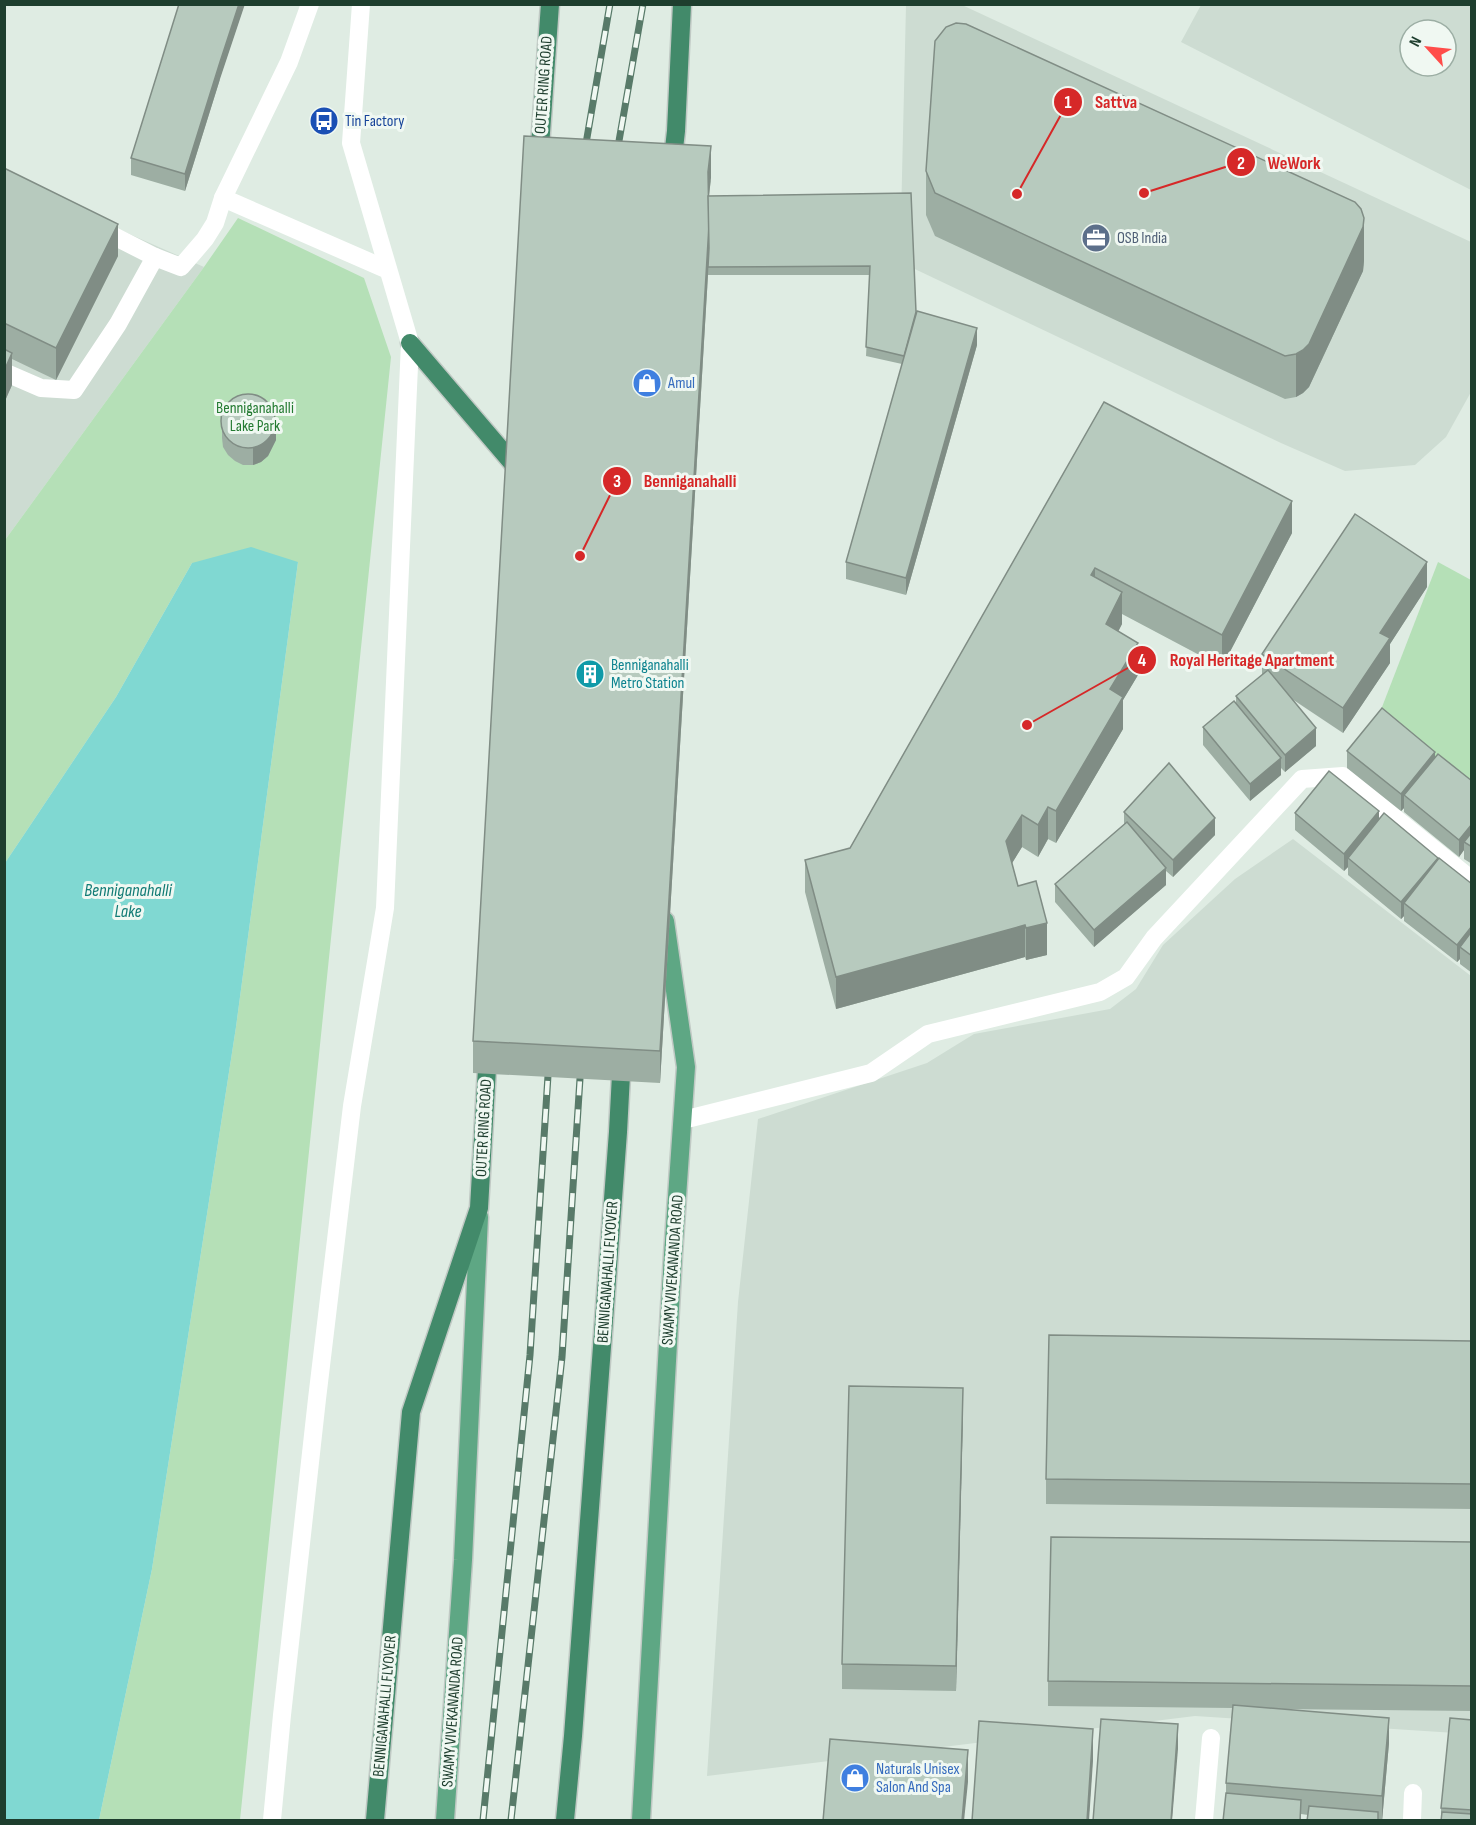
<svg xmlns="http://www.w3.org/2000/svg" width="1476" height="1825" font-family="'Sofia Sans Condensed',sans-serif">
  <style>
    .built { fill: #cddcd2; fill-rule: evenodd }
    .green { fill: #b5e0b7 }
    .water { fill: #80d8d2 }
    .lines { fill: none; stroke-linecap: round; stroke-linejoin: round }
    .primary-casing { stroke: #c0c9c4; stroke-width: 21 }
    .trunk-casing { stroke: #c0c9c4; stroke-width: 21 }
    .minor { stroke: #fff; stroke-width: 18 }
    .primary { stroke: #5ea784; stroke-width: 18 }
    .trunk { stroke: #428a6a; stroke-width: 18 }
    .rail-casing { stroke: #587a69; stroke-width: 7 }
    .rail { stroke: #f0f8f2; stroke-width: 4.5; stroke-dasharray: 14; stroke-linecap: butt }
    .wall { fill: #9daea3 }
    .shaded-wall { fill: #808d85 }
    .building { fill: #b7cabe; stroke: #808d85; stroke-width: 1.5 }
    .labels { text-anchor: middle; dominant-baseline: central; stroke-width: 6; stroke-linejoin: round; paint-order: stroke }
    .street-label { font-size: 16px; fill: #1e3e2e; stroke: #f0f8f2 }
    .transit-label { font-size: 16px; fill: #164399; stroke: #f0f8f2; text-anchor: start }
    .service-label { font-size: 16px; fill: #4e5e75; stroke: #f0f8f2; text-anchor: start }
    .shop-label { font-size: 16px; fill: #366cbe; stroke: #f0f8f2; text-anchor: start }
    .park-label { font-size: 16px; fill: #237a31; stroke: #f0f8f2 }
    .culture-label { font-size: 16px; fill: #0d838f; stroke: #f0f8f2; text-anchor: start }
    .water-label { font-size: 18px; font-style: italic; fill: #117b75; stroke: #f0f8f2 }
    .leader { fill: none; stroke: #d62828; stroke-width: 2 }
    .callout-dot { fill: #d62828; stroke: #f0f8f2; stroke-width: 2 }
    .mark-label { font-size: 18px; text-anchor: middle; font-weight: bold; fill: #fff }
    .callout-label { font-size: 18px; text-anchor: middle; font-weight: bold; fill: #d62828; stroke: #f0f8f2; stroke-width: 6; stroke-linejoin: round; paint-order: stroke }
  </style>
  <rect width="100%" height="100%" fill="#dfece3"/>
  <g class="built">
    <polygon points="906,5 962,5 1471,242 1471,392 1446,437 1415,465 1345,471 1281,443 900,262"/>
    <path d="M1201,5H1471V190L1181,42ZM1410,30H1446V66H1410Z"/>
    <polygon points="5,179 204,267 5,540"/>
    <polygon points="1293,839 1471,976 1471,1734 1195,1716 707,1776 738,1302 758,1119 927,1063 974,1034 1110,1009 1136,989 1163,945 1235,879"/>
  </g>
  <g class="green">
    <polygon points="238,218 364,278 391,357 240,1820 99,1820 152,1569 236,1027 298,562 192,563 116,697 5,863 5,540 204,267"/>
    <polygon points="1438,562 1471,580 1471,790 1377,720"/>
  </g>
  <polygon class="water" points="251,547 298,562 236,1027 152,1569 99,1820 5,1820 5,863 116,697 192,563"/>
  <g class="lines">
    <g class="primary-casing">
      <g id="primary">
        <polyline points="445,1820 463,1560 479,1217"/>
        <polyline points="641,1820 673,1255 686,1067 665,921"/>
      </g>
    </g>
    <g class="trunk-casing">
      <g id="trunk">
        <polyline points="539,161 550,4"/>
        <polyline points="672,166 676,131 682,4"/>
        <polyline points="410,343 521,473"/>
        <polyline points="375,1820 411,1412 479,1208 488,1051"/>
        <polyline points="565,1820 573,1736 618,1132 622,1056"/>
      </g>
    </g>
    <g class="minor">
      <polyline points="223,198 388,270"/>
      <polyline points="96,227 155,257 181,267 205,239 215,223 223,198 289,62 310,4"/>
      <polyline points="4,372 41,388 74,390 118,324 155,257"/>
      <polyline points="683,1120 871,1073 928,1034 1100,992 1126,977 1154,938 1302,779 1343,776 1472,880"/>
      <polyline points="272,1820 282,1715 317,1399 352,1106 385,908 410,343 351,143 361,4"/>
      <polyline points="1204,1820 1211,1738"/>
      <polyline points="1412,1820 1413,1793"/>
    </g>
    <use href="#primary" class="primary"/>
    <use href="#trunk" class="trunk"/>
    <g class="rail-casing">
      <g id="rail">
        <polyline points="584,155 610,4"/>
        <polyline points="616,158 643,4"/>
        <polyline points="483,1820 530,1355 549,1060"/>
        <polyline points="511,1820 562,1357 581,1063"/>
      </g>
    </g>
    <use href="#rail" class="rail"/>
  </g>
  <g class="wall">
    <polygon points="220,79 185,191 131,175 131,158"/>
    <polygon points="4,168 118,256 56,380 12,359 12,385 4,403"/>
    <polygon points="926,171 1364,261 1363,271 1309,387 1303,393 1296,397 1285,399 935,236 926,215"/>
    <polygon points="711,178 709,196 911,193 916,312 977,345 906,595 846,579 846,562 902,364 866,356 870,275 708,275 660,1083 473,1073 473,1041"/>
    <polygon points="1104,402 1292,533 1222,667 1122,614 1122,624 1118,631 1138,675 1123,700 1123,729 1056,843 1048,839 1038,857 1022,847 1012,863 1018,886 1047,955 1026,960 1025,957 836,1009 805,892 805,860 850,848"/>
    <polygon points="222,421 276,440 268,456 261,462 253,465 243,465 235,461 228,455 223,447 222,438"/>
    <polygon points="1427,587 1390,644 1390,663 1343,733 1292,699 1316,746 1285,772 1281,768 1281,775 1250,801 1203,745 1203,727 1236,704 1236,696 1262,675 1262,654"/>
    <polygon points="1347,751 1435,757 1472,781 1472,864 1464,859 1464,850 1459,857 1404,812 1404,808 1401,811 1347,768"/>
    <polygon points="1124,812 1215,835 1173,877 1166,871 1166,885 1094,947 1055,902 1055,884 1124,825"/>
    <polygon points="1295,813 1379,820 1472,884 1472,973 1460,964 1460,959 1457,962 1404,921 1404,916 1401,919 1348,875 1348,867 1344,871 1295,830"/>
    <polygon points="1472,1341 1472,1509 1046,1504 1046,1479"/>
    <polygon points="963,1413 956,1691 842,1689 842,1664"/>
    <polygon points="1472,1542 1472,1711 1280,1709 1389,1743 1382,1821 1307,1821 1308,1815 1301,1814 1301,1821 1226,1793 1226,1783 1233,1708 1048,1706 1048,1681"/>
    <polygon points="1472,1720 1472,1821 1441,1821 1441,1808"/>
  </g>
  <g class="shaded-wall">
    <polygon points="239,4 245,4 220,79 185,191 185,174 220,62"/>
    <polygon points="711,146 711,178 708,203 708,172"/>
    <polygon points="1364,218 1364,261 1363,271 1309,387 1303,393 1296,397 1296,354"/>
    <polygon points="118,224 118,256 56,380 56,348"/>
    <polygon points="709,225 709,257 660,1083 660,1051"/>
    <polygon points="977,328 977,345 906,595 906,578"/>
    <polygon points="12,353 12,385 4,403 4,371"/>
    <polygon points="276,423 276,440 268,456 261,462 253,465 253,448"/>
    <polygon points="1292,501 1292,533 1222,667 1222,635"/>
    <polygon points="1427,562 1427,587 1390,644 1390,663 1343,733 1343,708 1380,633"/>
    <polygon points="1095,568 1095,600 1091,575"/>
    <polygon points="1122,592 1122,624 1106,656 1106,624"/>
    <polygon points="1138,643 1138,675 1123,700 1123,729 1056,843 1056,811 1110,689"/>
    <polygon points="1316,728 1316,746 1285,772 1285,755"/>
    <polygon points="1435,752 1435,769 1404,795 1404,808 1401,811 1401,794"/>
    <polygon points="1281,758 1281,775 1250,801 1250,784"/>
    <polygon points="1048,807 1048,839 1038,857 1038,825"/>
    <polygon points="1379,811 1379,829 1348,858 1348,867 1344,871 1344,854"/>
    <polygon points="1022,815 1022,847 1006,873 1006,841"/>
    <polygon points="1215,818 1215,835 1173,877 1173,860"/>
    <polygon points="1472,824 1472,841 1464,842 1464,850 1459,857 1459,840"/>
    <polygon points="1438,858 1438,875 1404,903 1404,916 1401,919 1401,902"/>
    <polygon points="1166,868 1166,885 1094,947 1094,930"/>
    <polygon points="1047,923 1047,955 1026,960 1026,928"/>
    <polygon points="1025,925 1025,957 836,1009 836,977"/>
    <polygon points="1472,926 1472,944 1460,947 1460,959 1457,962 1457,945"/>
    <polygon points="963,1388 963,1413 956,1691 956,1666"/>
    <polygon points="1389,1718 1389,1743 1382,1821 1382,1796"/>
    <polygon points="1178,1724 1178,1749 1172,1821 1171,1821"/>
    <polygon points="1093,1729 1093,1761 1089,1821 1087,1821"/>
    <polygon points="968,1750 968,1782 964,1821 962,1821"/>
    <polygon points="1301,1800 1301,1821 1300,1821"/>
  </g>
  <g class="building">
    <polygon points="179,4 239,4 220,62 185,174 131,158"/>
    <polygon points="956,23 966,24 1355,202 1361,209 1364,218 1363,227 1309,344 1303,350 1296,354 1285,356 935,193 926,171 935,41 946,27"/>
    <polygon points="524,136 711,146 708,172 709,225 660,1051 473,1041"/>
    <polygon points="4,168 118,224 56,348 4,323"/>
    <polygon points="911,193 916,312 904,356 866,347 870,266 708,267 709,248 708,196"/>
    <polygon points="917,311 977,328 906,578 846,562"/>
    <polygon points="4,349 12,353 4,371"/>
    <circle cx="248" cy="421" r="27"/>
    <polygon points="1104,402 1292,501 1222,635 1095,568 1091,575 1122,592 1106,624 1138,643 1110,689 1123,697 1056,811 1048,807 1038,825 1022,815 1006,841 1018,886 1036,881 1047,923 1026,928 1025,925 836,977 805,860 850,848"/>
    <polygon points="1355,514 1427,562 1380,633 1390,638 1343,708 1262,654"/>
    <polygon points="1268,670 1316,728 1285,755 1236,696"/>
    <polygon points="1234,701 1281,758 1250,784 1203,727"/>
    <polygon points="1382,708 1435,752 1401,794 1347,751"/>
    <polygon points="1438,754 1472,781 1472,824 1459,840 1404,795"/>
    <polygon points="1169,763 1215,818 1173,860 1124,812"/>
    <polygon points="1329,771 1379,811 1344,854 1295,813"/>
    <polygon points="1384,813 1438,858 1401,902 1348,858"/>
    <polygon points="1127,822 1166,868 1094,930 1055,884"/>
    <polygon points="1472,832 1472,847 1464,842"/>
    <polygon points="1439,858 1472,884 1472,926 1457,945 1404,903"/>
    <polygon points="1472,931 1472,956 1460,947"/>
    <polygon points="1049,1335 1472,1341 1472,1484 1046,1479"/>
    <polygon points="849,1386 963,1388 956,1666 842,1664"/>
    <polygon points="1051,1537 1472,1542 1472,1686 1048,1681"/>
    <polygon points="1233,1705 1389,1718 1382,1796 1226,1783"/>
    <polygon points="1450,1718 1472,1720 1472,1810 1441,1808"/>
    <polygon points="1101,1719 1178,1724 1171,1821 1093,1821"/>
    <polygon points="979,1721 1093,1729 1087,1821 972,1821"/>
    <polygon points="830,1739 968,1750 962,1821 823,1821"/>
    <polygon points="1226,1793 1301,1800 1300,1821 1223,1821"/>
    <polygon points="1309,1806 1378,1812 1378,1821 1307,1821"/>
    <polygon points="1442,1812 1472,1814 1472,1821 1441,1821"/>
  </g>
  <defs>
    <g id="bus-disc" transform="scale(1.5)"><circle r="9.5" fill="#1a4fb4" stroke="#f0f8f2"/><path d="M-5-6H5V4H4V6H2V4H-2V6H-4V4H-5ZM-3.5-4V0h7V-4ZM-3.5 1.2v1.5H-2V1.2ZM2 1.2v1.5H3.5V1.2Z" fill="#fff"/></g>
    <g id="office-disc" transform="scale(1.5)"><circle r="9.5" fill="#5c6f8a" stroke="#f0f8f2"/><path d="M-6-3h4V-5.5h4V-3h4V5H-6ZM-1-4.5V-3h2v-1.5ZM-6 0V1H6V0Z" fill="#fff"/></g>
    <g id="shop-disc" transform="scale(1.5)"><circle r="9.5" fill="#3f7fe0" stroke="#f0f8f2"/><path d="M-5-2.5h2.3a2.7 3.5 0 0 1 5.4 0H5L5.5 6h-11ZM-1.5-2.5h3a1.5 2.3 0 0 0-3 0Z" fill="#fff"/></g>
    <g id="building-disc" transform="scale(1.5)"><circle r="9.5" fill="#0f9aa8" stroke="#f0f8f2"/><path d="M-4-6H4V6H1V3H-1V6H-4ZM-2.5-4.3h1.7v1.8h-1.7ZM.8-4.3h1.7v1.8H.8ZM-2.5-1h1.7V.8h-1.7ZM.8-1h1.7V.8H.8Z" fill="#fff"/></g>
  </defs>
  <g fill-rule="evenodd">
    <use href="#bus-disc" x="324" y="121"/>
    <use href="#office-disc" x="1096" y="238"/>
    <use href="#shop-disc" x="647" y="383"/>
    <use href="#building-disc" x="590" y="674"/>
    <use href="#shop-disc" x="855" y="1778"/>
  </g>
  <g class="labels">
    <g class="street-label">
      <text transform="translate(544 85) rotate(-86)">OUTER RING ROAD</text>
      <text transform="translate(484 1128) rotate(-87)">OUTER RING ROAD</text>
      <text transform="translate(673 1270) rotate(-86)">SWAMY VIVEKANANDA ROAD</text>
      <text transform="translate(608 1272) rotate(-86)">BENNIGANAHALLI FLYOVER</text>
      <text transform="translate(385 1706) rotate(-85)">BENNIGANAHALLI FLYOVER</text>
      <text transform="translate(453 1712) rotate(-86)">SWAMY VIVEKANANDA ROAD</text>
    </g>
    <g class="transit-label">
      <text x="345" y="121">Tin Factory</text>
    </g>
    <g class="service-label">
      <text x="1117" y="238">OSB India</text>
    </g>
    <g class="shop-label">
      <text x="668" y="383">Amul</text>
      <text x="876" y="1769">Naturals Unisex<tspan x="876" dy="18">Salon And Spa</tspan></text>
    </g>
    <g class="park-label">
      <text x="255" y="408">Benniganahalli<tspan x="255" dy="18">Lake Park</tspan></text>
    </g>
    <g class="culture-label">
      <text x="611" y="665">Benniganahalli<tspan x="611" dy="18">Metro Station</tspan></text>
    </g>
    <g class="water-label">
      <text x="128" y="890">Benniganahalli<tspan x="128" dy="21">Lake</tspan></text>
    </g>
  </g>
  <path class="leader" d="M1017 194L1068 102M1144 193L1241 162M580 556L617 481M1027 725L1142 660"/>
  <g class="callout-dot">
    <circle cx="1017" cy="194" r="6"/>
    <circle cx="1144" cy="193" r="6"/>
    <circle cx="580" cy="556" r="6"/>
    <circle cx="1027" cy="725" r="6"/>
    <circle cx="1068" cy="102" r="15"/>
    <circle cx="1241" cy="162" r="15"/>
    <circle cx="617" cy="481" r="15"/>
    <circle cx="1142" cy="660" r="15"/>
  </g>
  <g class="mark-label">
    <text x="1068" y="108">1</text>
    <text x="1241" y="169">2</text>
    <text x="617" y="487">3</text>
    <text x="1142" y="666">4</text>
  </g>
  <g class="callout-label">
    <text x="1116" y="108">Sattva</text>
    <text x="1294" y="169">WeWork</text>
    <text x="690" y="487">Benniganahalli</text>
    <text x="1252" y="666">Royal Heritage Apartment</text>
  </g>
  <rect width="1476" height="1825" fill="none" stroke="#1e3e2e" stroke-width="12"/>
  <g transform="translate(1428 48) rotate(297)"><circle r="28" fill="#f0f8f2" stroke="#9caea4" stroke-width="1.5"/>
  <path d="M0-4.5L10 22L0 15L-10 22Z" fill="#ff4d4a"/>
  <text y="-9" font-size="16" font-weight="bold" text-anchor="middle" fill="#1e3e2e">N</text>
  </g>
</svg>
